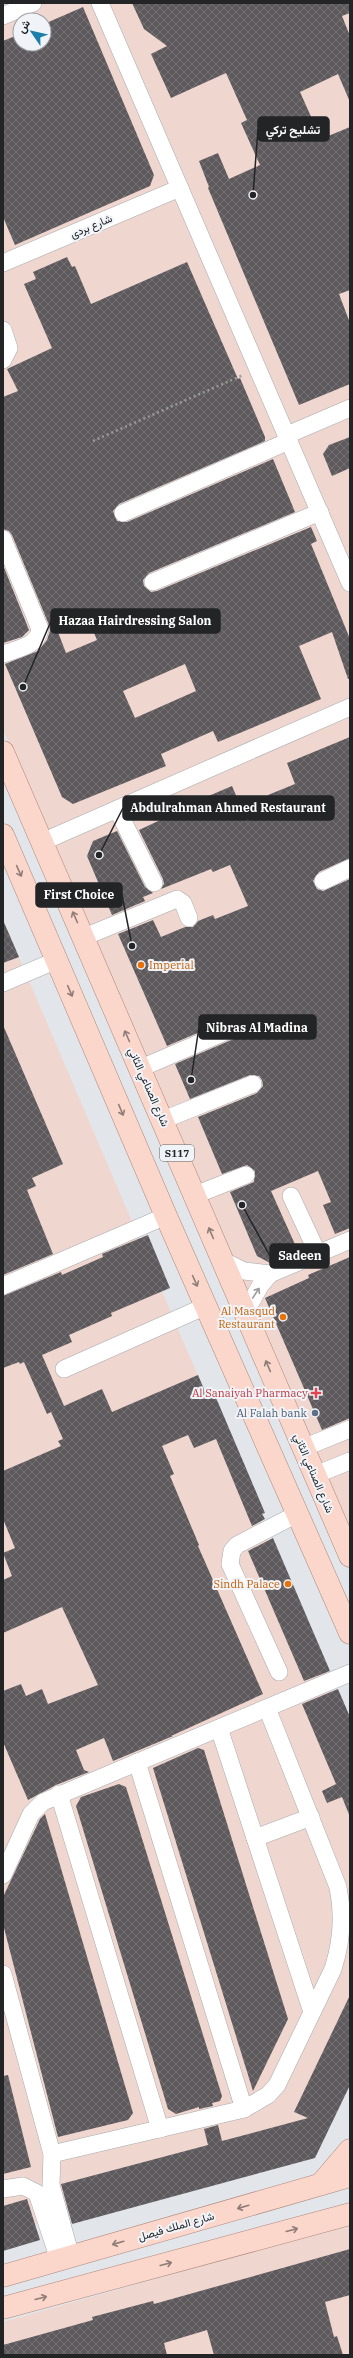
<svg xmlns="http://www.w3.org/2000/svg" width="353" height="2358" font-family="'IBM Plex Serif',Vazirmatn,serif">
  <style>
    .industrial { fill: #efd6cf; fill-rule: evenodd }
    .building { fill: url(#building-cross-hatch); fill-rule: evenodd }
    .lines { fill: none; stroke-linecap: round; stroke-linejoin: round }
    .minor-casing { stroke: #a6aaad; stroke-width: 18 }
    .major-casing { stroke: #ad867a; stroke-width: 23 }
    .path { stroke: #999c9f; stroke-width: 2.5; stroke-dasharray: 2 3; stroke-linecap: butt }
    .minor { stroke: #fff; stroke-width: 17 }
    .major { stroke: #fbd6ca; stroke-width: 22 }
    .oneway { stroke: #8f7d78 }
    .oneway2 { stroke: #9c9c9d }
    .food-dot { fill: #e8710a; stroke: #f0f4f8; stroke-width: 1.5 }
    .health-dot { fill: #e0444e; stroke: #f0f4f8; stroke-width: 1.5 }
    .service-dot { fill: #5c6f8a; stroke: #f0f4f8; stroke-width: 1.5 }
    .labels { text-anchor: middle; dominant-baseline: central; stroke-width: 4; stroke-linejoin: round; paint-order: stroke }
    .shield { fill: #f0f4f8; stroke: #606265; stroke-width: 1 }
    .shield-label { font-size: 10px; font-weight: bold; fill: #232426 }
    .street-label { font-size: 11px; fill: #232426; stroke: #f0f4f8 }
    .food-label { font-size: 11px; fill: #c56008; stroke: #f0f4f8; text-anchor: end }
    .health-label { font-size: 11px; fill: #be3a42; stroke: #f0f4f8; text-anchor: end }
    .service-label { font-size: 11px; fill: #4e5e75; stroke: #f0f4f8; text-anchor: end }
    .leader { fill: none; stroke: #232426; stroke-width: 1.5 }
    .callout-dot { fill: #232426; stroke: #f0f4f8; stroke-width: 1.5 }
    .callout { fill: #232426; stroke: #232426; stroke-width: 1.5 }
    .callout-label { font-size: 12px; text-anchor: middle; font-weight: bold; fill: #fff }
  </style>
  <defs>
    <pattern id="building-cross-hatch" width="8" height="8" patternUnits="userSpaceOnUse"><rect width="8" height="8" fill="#5d595c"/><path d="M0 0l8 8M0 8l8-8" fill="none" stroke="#757274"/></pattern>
  </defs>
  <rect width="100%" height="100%" fill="#e2e6ea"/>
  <g class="industrial">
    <path d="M3,3H350V1529L3,730ZM20,20H44V44H20Z"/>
    <polygon points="3,920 350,1731 350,2061 308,2146 3,2233"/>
    <polygon points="350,2224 350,2355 3,2355 3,2322"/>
  </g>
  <g class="building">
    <polygon points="132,3 350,3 350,13 342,16 350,36 350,102 338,74 300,92 321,139 350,127 350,290 339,294 350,323 350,384 299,405 208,188 209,187 199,161 218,153 229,179 260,165 241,123 247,120 226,73 171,98 151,54 167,46 144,29"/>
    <polygon points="83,7 154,175 150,186 15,245 3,217 3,41 20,34 20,44 44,44 44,24"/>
    <path d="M67,257L72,267L75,266L91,304L187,262L238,379L240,378L265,437V441L119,504L113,511L117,521L127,522L273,459L295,512L149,573L143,580L144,586L151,592L157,591L311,527L317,541L311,544L350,639V679H348L332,632L299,646L321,699L218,742L213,731L161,754L166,766L73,804L62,797L5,664L38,651L47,640L50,631L49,625L12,535L9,531L3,529V397L18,391L7,369L52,348L24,284L36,279L33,272ZM86,614L97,640L66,653L56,627ZM185,664L196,691L135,718L123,691Z"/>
    <polygon points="350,437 350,468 332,476 323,454 329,445"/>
    <polygon points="3,565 29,630 22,637 3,643"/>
    <polygon points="350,737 350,858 319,872 313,881 317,889 323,891 350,879 350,1228 335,1234 323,1205 331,1202 318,1171 271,1191 298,1251 270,1263 257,1256 230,1192 254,1182 255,1171 247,1165 222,1174 198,1117 257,1093 263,1086 262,1080 259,1076 250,1075 190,1099 175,1064 236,1038 242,1031 241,1025 238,1021 228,1020 167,1046 118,934 153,920 161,937 185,927 193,927 198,921 213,915 215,919 248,906 230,865 213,872 211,869 161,889 164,884 163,879 139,830 186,808 185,806 232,786 247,821 274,810 268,795 295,784 287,763"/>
    <polygon points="117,831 145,887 153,893 143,897 145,901 112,915 87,856 93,841"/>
    <polygon points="3,920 19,957 3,963"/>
    <polygon points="3,1025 63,1164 32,1178 36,1186 27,1190 53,1254 3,1275"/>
    <polygon points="148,1235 170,1288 111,1313 112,1316 69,1335 72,1342 42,1355 64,1406 102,1389 112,1412 198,1375 207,1396 214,1393 265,1513 262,1514 265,1519 252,1526 216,1439 194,1448 188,1435 162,1446 174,1474 170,1476 199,1545 198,1546 263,1694 171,1736 173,1736 113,1761 104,1738 76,1750 84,1770 89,1772 56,1785 28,1800 3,1742 3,1691 21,1684 26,1696 42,1689 48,1704 98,1685 62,1607 3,1633 3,1580 12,1576 3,1553 15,1548 3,1519 3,1471 61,1446 58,1441 63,1439 51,1412 47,1414 24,1362 20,1364 19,1362 3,1368 3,1296 61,1272 62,1275 103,1257 102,1254"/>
    <polygon points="350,1257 350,1418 322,1430 265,1298 309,1278 308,1275"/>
    <polygon points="273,1538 330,1671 304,1681 248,1551"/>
    <polygon points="338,1689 350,1717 350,1817 342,1797 327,1803 322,1791 336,1784 302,1704"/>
    <polygon points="198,1748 204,1750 288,2019 253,2091 153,1768"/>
    <polygon points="119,1784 126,1787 222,2096 220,2101 212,2103 213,2106 199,2109 199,2107 176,2114 168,2109 76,1806 81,1797"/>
    <polygon points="45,1814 133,2113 128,2120 58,2137 3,1924 3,1897 40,1819"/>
    <polygon points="350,1995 350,2085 315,2158 72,2224 61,2184 208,2145 204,2129 218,2125 222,2141 308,2118 294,2112"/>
    <polygon points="8,2075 31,2167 3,2174 3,2076"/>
    <polygon points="27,2199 40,2240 3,2251 3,2206"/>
    <polygon points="350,2249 350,2295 325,2302 334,2337 337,2336 343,2355 214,2355 207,2330 164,2343 167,2355 3,2355 3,2345 93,2320 92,2317 153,2301 154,2304"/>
  </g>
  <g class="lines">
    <g class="minor-casing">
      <g id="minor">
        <polyline points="100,3 350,583"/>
        <polyline points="3,16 33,3"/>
        <polyline points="3,263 180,188"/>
        <polyline points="3,330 9,348 3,360"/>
        <polyline points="287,435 350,408"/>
        <polyline points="123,513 289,441"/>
        <path d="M3,539L40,629C38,646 17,649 3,654"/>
        <polyline points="153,582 320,512"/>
        <polyline points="117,809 154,883"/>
        <polyline points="42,842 350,707"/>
        <polyline points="323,881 350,868"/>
        <polyline points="84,937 177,899 183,903 189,918"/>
        <polyline points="3,983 57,960"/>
        <polyline points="141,1068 232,1029"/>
        <polyline points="163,1120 253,1084"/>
        <polyline points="195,1195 246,1175"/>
        <polyline points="291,1196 318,1254"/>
        <polyline points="222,1260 244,1271 270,1274 350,1240"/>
        <polyline points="3,1286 166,1216"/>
        <polyline points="245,1313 260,1286 270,1274"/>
        <polyline points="64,1369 206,1306"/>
        <polyline points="303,1448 350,1429"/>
        <polyline points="315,1475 350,1461"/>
        <polyline points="279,1672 230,1564 232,1551 237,1545 297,1514"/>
        <polyline points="219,1728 312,2012"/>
        <polyline points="137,1762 244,2109"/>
        <polyline points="59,1794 160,2129"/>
        <polyline points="255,1838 311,1817"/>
        <polyline points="3,1875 31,1814 43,1802 350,1673"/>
        <polyline points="3,1974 52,2154 51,2185 71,2257"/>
        <path d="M52,2154L244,2109L268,2095L277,2085L333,1969C342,1941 344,1916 338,1887L267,1708"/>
        <polyline points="3,2189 23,2186 37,2193 59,2260"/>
      </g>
    </g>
    <g class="major-casing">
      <g id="major">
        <polyline points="3,752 350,1556"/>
        <polyline points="3,835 166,1216 350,1633"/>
        <polyline points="321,2184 350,2150"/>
        <polyline points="3,2276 350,2176"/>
        <polyline points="3,2308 350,2214"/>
      </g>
    </g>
    <polyline class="path" points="93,441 243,375"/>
    <use href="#minor" class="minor"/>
    <use href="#major" class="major"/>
  </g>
  <defs><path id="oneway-shaft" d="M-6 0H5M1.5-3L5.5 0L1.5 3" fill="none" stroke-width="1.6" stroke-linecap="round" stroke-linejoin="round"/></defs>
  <g class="oneway">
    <use href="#oneway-shaft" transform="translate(19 871) rotate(66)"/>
    <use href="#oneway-shaft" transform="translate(75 917) rotate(-114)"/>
    <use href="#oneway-shaft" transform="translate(70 991) rotate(67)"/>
    <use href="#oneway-shaft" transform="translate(127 1036) rotate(-114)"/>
    <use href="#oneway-shaft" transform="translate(121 1110) rotate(67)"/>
    <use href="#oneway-shaft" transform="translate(211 1233) rotate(-113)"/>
    <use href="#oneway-shaft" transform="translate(195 1281) rotate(66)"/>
    <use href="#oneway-shaft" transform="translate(268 1366) rotate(-113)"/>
    <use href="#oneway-shaft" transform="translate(243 2207) rotate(164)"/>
    <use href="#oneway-shaft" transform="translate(292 2230) rotate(-15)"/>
    <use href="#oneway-shaft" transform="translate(118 2243) rotate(164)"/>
    <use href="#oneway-shaft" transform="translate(166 2264) rotate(-15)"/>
    <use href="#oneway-shaft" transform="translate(41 2298) rotate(-15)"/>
  </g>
  <use class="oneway2" href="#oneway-shaft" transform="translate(256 1293) rotate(-57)"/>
  <g class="food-dot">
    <circle cx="141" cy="965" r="4"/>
    <circle cx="283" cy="1317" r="4"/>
    <circle cx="288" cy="1584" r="4"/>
  </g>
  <path class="health-dot" d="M314 1387h4v4h4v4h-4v4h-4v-4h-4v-4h4z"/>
  <circle class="service-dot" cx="315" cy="1413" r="4"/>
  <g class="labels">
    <rect class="shield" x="160" y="1145" width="34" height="16" rx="3"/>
    <g class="shield-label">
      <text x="177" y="1153">S117</text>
    </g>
    <g class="street-label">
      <text transform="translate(91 226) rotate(-23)">شارع بردى</text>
      <text transform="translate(149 1087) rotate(66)">شارع الصناعي الثاني</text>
      <text transform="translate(314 1473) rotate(67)">شارع الصناعي الثاني</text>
      <text transform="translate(176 2226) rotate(-16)">شارع الملك فيصل</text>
    </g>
    <g class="food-label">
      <text x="149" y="965" text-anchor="start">Imperial</text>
      <text x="275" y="1311">Al Masqud<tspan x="275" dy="13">Restaurant</tspan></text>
      <text x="280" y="1584">Sindh Palace</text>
    </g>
    <g class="health-label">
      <text x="308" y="1393">Al Sanaiyah Pharmacy</text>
    </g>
    <g class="service-label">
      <text x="307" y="1413">Al Falah bank</text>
    </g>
  </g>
  <path class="leader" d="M253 195L258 129M23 687L51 621M99 855L123 808M132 946L122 895M191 1080L199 1027M242 1205L270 1256"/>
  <g class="callout-dot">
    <circle cx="253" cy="195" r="4"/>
    <circle cx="23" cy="687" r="4"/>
    <circle cx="99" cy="855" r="4"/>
    <circle cx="132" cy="946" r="4"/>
    <circle cx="191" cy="1080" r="4"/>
    <circle cx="242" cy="1205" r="4"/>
  </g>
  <g class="callout">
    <rect x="258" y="117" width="71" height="24" rx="4"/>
    <rect x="51" y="609" width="169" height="24" rx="4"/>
    <rect x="123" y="796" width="211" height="24" rx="4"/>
    <rect x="36" y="883" width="86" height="24" rx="4"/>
    <rect x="199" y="1015" width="117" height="24" rx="4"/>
    <rect x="270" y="1244" width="59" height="24" rx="4"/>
  </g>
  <g class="callout-label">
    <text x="293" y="134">تشليح تركي</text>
    <text x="135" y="625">Hazaa Hairdressing Salon</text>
    <text x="228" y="812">Abdulrahman Ahmed Restaurant</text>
    <text x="79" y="899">First Choice</text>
    <text x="257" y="1032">Nibras Al Madina</text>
    <text x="300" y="1260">Sadeen</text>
  </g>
  <rect width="353" height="2358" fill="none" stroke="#232426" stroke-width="8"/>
  <g transform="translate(32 32) rotate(304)"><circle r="19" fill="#f0f4f8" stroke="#9ea1a4"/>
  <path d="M0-3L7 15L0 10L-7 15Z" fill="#1c7faa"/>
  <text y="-6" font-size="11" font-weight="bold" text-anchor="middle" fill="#232426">ش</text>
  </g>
</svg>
